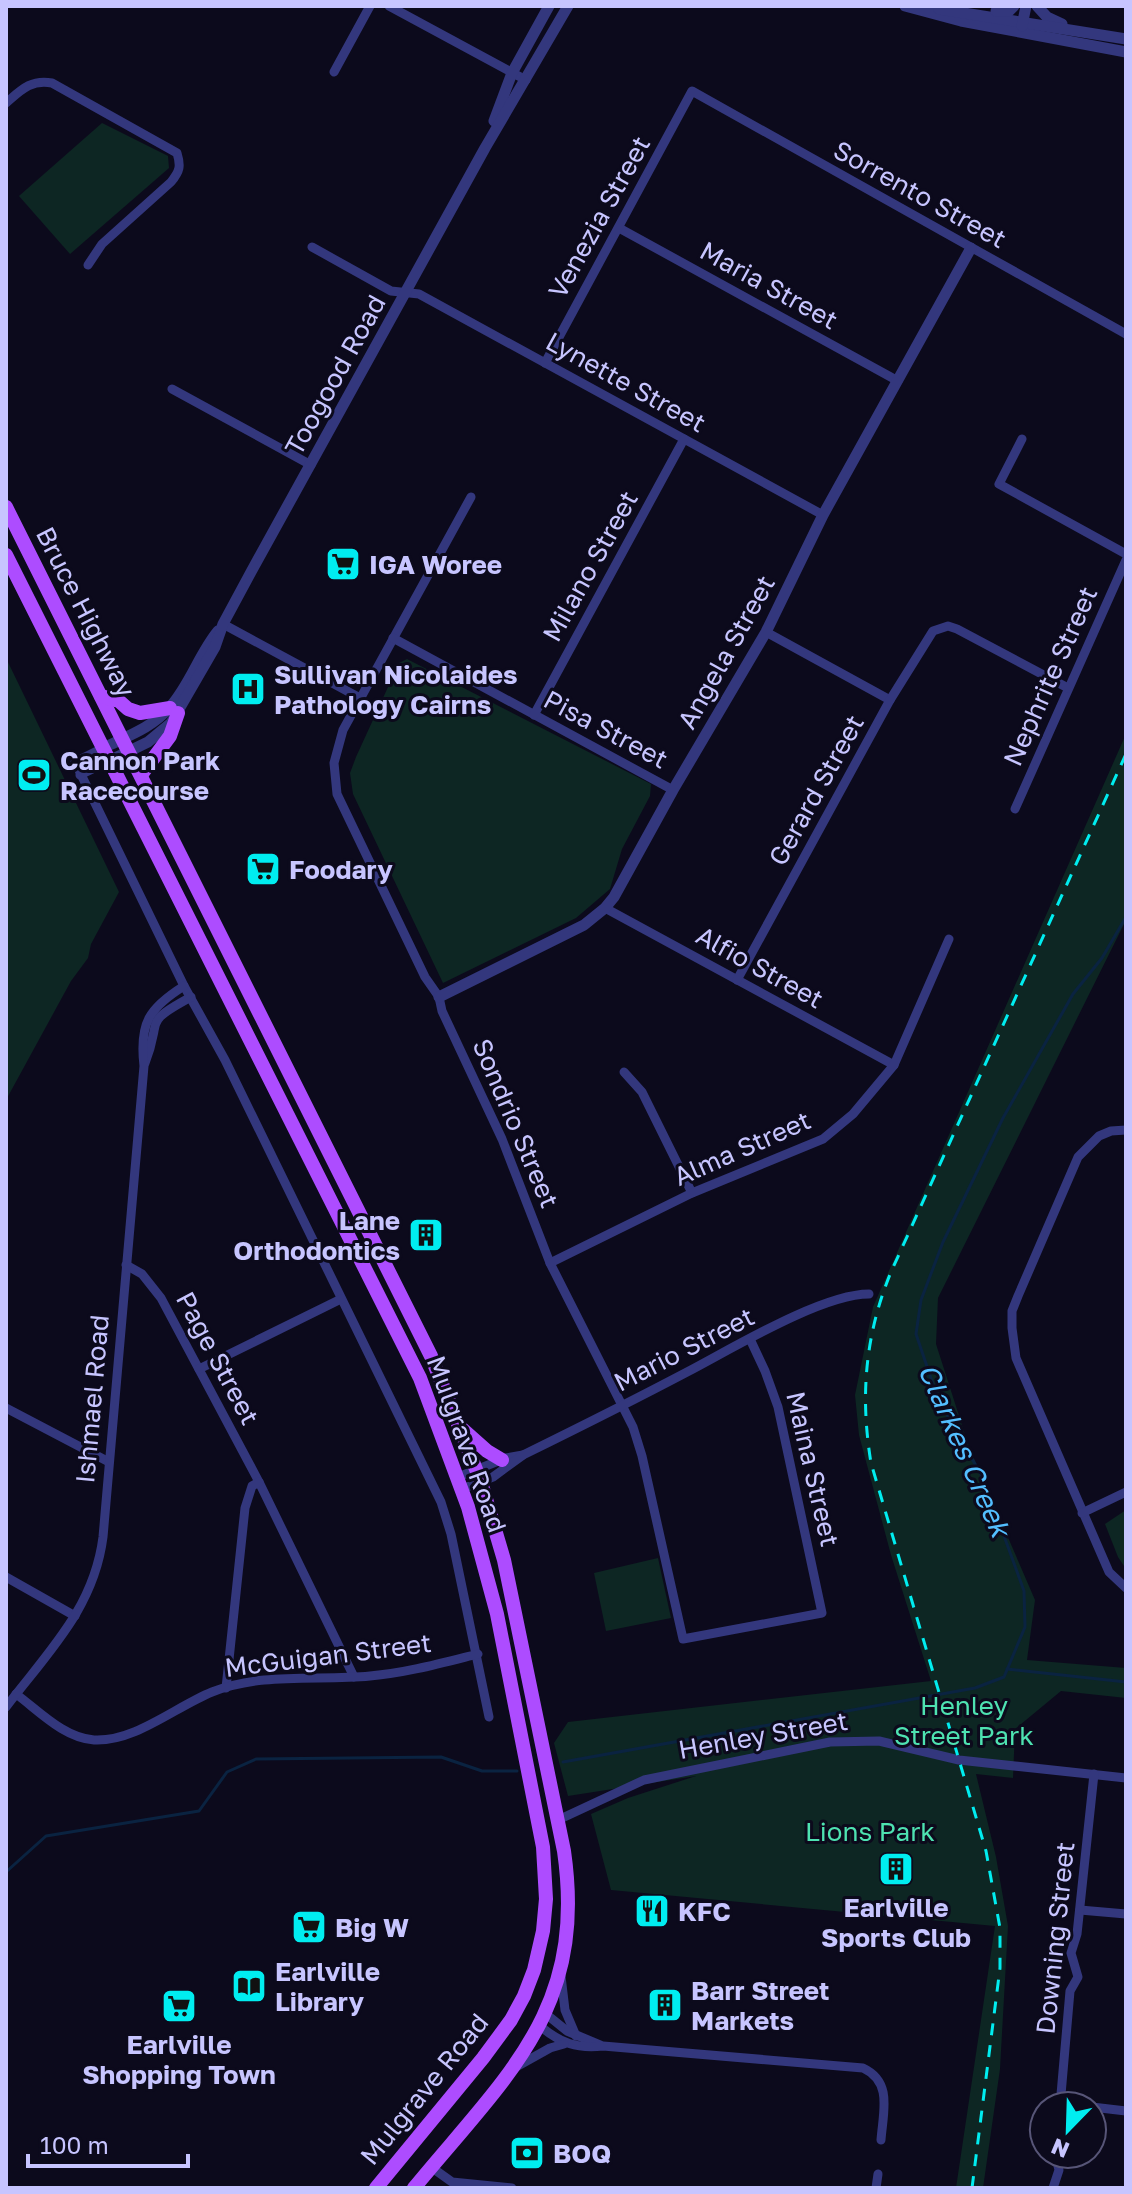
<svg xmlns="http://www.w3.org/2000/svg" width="1132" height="2194" font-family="'Golos Text',sans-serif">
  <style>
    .green { fill: #0d2623 }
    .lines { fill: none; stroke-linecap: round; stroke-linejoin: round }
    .stream { stroke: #0a2341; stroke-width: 3 }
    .minor { stroke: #33377d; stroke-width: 9 }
    .tertiary { stroke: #33377d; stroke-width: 11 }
    .primary { stroke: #ad4cff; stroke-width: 14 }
    .rail { stroke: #00edf0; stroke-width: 3; stroke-dasharray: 12 10; stroke-linecap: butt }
    .labels { text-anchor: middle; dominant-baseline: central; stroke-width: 6; stroke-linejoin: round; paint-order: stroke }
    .street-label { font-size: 26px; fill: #c7c5ff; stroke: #0c0a1c }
    .poi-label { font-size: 26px; font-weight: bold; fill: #c7c5ff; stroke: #0c0a1c; text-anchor: start }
    .park-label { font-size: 26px; fill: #4ee2b1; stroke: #0c0a1c }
    .water-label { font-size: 28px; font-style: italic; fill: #53beff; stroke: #0c0a1c }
  </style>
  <rect width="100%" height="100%" fill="#0c0a1c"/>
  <g class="green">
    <polygon points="102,123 168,156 169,168 70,254 19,196"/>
    <polygon points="6,658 119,892 91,944 88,958 71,981 6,1100"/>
    <polygon points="407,659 651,784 650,796 622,849 610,889 576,918 443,983 353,794 350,773 356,757 399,663"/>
    <polygon points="1126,734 1126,920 938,1298 936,1344 969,1447 1035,1600 1027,1660 1126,1668 1126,1698 1061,1691 1015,1729 1013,1778 976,1774 996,1857 1008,1926 1000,2069 983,2188 956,2188 995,1926 611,1890 591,1814 628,1798 696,1776 568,1796 554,1743 568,1722 931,1681 891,1555 859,1435 855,1395 873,1307"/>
    <polygon points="1126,1510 1126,1569 1118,1557 1105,1524"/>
    <polygon points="658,1558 671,1618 606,1631 594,1573"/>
  </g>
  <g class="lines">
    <g class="stream">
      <polyline points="1007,1669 1126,1682"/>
      <polyline points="563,1762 975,1688 1004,1677 1025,1627 1024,1591 983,1478 938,1399 916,1334 921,1300 943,1242 1003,1118 1073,994 1102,958 1126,917"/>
      <polyline points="6,1872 46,1836 199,1811 227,1772 256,1759 441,1757 482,1771 517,1771"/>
    </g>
    <g class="minor">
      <polyline points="389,6 526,80"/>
      <polyline points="334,72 370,6"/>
      <path d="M6,103C21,90 31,79 52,83L177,153C181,166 180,171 171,182L102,244L88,265"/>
      <polyline points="619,228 898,381"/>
      <polyline points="312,247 391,291 419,294 823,515"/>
      <polyline points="545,363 692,91 1126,334"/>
      <polyline points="172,389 311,465"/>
      <polyline points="1022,439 999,484 1126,554"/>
      <polyline points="471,497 343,730 334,763 337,794 425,977 439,997 442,1011 502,1139 550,1263 633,1427 642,1456 683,1639 822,1613 778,1407 765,1371 750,1339"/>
      <polyline points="223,624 360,698"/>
      <polyline points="766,632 890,700"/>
      <polyline points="393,638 673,790"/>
      <polyline points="534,715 684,439"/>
      <polyline points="105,747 75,762 184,986 225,1060 441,1502 451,1534 489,1717"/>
      <polyline points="80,775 111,760"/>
      <polyline points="1015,809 1126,560"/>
      <polyline points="605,908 894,1065"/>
      <polyline points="737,980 890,700 933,631 948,626 957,629 1068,688"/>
      <path d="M145,1063C163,1018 141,1024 191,997"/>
      <polyline points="624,1072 642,1092 692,1193"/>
      <polyline points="1126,1130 1111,1131 1099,1136 1078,1157 1018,1296 1012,1311 1012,1328 1016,1358 1109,1572 1126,1588"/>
      <polyline points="550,1263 692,1193 823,1139 853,1114 894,1065 949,939"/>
      <polyline points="126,1265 142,1274 161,1298 259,1482 354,1677"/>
      <polyline points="199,1369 341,1299"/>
      <polyline points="6,1408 109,1462"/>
      <polyline points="458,1477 506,1458 523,1455"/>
      <path d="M462,1489L493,1477L523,1455C578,1428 634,1400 689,1371C733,1348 822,1294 869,1294"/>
      <polyline points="1082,1513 1126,1492"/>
      <polyline points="6,1577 75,1616"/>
      <polyline points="226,1688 245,1508 252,1486 259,1482"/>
      <path d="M16,1694C39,1711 64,1738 94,1740C135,1742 175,1707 212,1692C262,1672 318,1681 370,1676C406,1673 442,1663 478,1654"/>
      <path d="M6,1707C48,1652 94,1608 103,1537L144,1066C139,1023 149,1008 184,986"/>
      <polyline points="558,1820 644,1780 830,1742 879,1741 959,1760 1126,1778"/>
      <polyline points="1080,1910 1126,1914"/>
      <polyline points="561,1976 565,2010 576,2036"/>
      <polyline points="546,2014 567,2031 600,2045"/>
      <path d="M540,2026C560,2043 577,2049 603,2046L863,2068C893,2082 883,2112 881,2140"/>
      <polyline points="516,2067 550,2048 564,2044"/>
      <polyline points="1061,2103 1083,2106"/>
      <polyline points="1060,2106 1070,1991 1078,1977 1071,1953 1077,1934 1094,1774"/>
      <polyline points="1092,2107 1126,2111"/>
      <polyline points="431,2167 452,2182 512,2188"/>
      <polyline points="876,2188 878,2174"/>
      <polyline points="1053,2188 1059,2170 1055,2154"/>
    </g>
    <g class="tertiary">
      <polyline points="905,6 961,21 1126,52"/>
      <polyline points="1037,6 1047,17 1062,24"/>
      <polyline points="939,9 1126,39"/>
      <polyline points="996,11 1009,11 1014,6"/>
      <polyline points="1022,26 1026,6"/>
      <polyline points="494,121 512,73 549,6"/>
      <path d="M105,747C128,736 153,727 170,707C190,685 199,654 218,631"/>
      <polyline points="111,760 148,742 171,723 215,647 223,624 251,572 485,148 568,6"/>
      <polyline points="439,997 584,925 605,908 614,897 673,790 766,632 823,515 971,248"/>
    </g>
    <g class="primary">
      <path d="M6,507L431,1356L481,1482L504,1560L564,1851C587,2010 507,2075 414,2188"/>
      <polyline points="6,555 420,1378 468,1507 497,1614 543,1847 546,1899 543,1931 534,1970 524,1996 511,2020 483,2058 376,2188"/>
      <polyline points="101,696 119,701 128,709 140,713 170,708"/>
      <polyline points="141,775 170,736 178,713"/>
      <polyline points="460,1427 487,1451 502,1460"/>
    </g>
    <path class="rail" d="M972,2188L1000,1968V1928L986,1851L871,1463C860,1396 865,1335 891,1272L1126,754"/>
  </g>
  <defs>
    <g id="supermarket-square" transform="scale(1.8)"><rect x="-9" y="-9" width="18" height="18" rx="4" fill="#00edf0" stroke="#0c0a1c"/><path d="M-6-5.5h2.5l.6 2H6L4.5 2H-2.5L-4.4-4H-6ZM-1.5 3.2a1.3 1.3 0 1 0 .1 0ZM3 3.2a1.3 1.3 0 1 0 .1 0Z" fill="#111"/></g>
    <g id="hospital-square" transform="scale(1.8)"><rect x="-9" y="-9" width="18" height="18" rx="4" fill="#00edf0" stroke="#0c0a1c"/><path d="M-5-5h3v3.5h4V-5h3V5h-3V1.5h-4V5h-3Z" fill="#111"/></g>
    <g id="stadium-square" transform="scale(1.8)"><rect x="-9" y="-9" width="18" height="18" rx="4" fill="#00edf0" stroke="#0c0a1c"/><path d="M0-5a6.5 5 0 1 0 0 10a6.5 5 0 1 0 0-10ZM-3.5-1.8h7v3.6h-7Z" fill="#111"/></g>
    <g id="building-square" transform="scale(1.8)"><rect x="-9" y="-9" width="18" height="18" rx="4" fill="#00edf0" stroke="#0c0a1c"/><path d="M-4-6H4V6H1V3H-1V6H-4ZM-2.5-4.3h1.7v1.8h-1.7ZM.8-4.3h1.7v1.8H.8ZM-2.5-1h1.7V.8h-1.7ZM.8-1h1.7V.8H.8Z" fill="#111"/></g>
    <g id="restaurant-square" transform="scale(1.8)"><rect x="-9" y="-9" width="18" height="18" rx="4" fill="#00edf0" stroke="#0c0a1c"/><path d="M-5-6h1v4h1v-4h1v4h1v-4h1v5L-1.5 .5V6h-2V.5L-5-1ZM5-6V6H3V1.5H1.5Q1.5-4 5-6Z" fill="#111"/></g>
    <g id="library-square" transform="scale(1.8)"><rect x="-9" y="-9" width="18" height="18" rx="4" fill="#00edf0" stroke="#0c0a1c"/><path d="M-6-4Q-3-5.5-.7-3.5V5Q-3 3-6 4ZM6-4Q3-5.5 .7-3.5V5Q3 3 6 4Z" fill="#111"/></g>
    <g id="bank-square" transform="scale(1.8)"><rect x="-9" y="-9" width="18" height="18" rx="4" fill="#00edf0" stroke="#0c0a1c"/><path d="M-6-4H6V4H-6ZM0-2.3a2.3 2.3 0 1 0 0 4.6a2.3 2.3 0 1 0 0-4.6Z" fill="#111"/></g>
  </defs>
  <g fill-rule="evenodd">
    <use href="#supermarket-square" x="343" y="564"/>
    <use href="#hospital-square" x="248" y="689"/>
    <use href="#stadium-square" x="34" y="775"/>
    <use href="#supermarket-square" x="263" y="869"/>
    <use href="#building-square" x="426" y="1235"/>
    <use href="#building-square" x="896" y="1869"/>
    <use href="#restaurant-square" x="652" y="1911"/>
    <use href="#supermarket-square" x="309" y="1927"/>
    <use href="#library-square" x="249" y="1986"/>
    <use href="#building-square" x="665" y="2005"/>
    <use href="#supermarket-square" x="179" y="2006"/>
    <use href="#bank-square" x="527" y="2153"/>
  </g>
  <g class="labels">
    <g class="street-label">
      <text transform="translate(920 194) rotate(29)">Sorrento Street</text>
      <text transform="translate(599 217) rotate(-61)">Venezia Street</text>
      <text transform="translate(769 285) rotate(29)">Maria Street</text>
      <text transform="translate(335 375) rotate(-61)">Toogood Road</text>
      <text transform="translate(626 382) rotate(29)">Lynette Street</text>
      <text transform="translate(590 566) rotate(-61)">Milano Street</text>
      <text transform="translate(86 612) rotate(63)">Bruce Highway</text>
      <text transform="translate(726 652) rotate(-61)">Angela Street</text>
      <text transform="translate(1050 676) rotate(-66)">Nephrite Street</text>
      <text transform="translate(606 729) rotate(28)">Pisa Street</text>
      <text transform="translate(816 790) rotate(-61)">Gerard Street</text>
      <text transform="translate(760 967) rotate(29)">Alfio Street</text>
      <text transform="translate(516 1123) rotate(67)">Sondrio Street</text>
      <text transform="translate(742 1148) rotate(-24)">Alma Street</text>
      <text transform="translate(684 1349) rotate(-27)">Mario Street</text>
      <text transform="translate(218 1358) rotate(62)">Page Street</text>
      <text transform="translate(92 1399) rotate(-85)">Ishmael Road</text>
      <text transform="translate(467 1444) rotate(70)">Mulgrave Road</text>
      <text transform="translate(813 1469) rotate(77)">Maina Street</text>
      <text transform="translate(328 1655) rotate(-7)">McGuigan Street</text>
      <text transform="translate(763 1735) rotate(-10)">Henley Street</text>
      <text transform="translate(1055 1938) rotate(-84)">Downing Street</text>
      <text transform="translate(424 2089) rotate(-51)">Mulgrave Road</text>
    </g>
    <g class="poi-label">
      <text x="369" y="564">IGA Woree</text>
      <text x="274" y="674">Sullivan Nicolaides<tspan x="274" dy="30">Pathology Cairns</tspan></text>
      <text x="60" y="760">Cannon Park<tspan x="60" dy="30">Racecourse</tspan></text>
      <text x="289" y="869">Foodary</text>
      <text x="400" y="1220" text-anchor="end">Lane<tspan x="400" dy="30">Orthodontics</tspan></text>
      <text x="896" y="1907" text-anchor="middle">Earlville<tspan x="896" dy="30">Sports Club</tspan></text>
      <text x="678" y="1911">KFC</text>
      <text x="335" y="1927">Big W</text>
      <text x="275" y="1971">Earlville<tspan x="275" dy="30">Library</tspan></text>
      <text x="691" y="1990">Barr Street<tspan x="691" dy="30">Markets</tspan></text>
      <text x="179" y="2044" text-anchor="middle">Earlville<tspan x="179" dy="30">Shopping Town</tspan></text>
      <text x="553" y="2153">BOQ</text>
    </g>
    <g class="park-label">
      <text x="964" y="1705">Henley<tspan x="964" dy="30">Street Park</tspan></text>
      <text x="870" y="1831">Lions Park</text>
    </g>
    <g class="water-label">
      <text transform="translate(965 1450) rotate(66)">Clarkes Creek</text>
    </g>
  </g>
  <rect width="1132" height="2194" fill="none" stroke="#c7c5ff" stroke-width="16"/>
  <g transform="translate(1068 2130) rotate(203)"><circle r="38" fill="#0c0a1c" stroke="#575577" stroke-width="2"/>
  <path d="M0-6L14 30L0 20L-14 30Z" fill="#00edf0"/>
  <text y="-12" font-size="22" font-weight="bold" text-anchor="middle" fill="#c7c5ff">N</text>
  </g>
  <path d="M28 2154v12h160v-12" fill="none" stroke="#c7c5ff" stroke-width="4"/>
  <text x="40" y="2154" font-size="24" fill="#c7c5ff" stroke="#0c0a1c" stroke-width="6" paint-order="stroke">100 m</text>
</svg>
